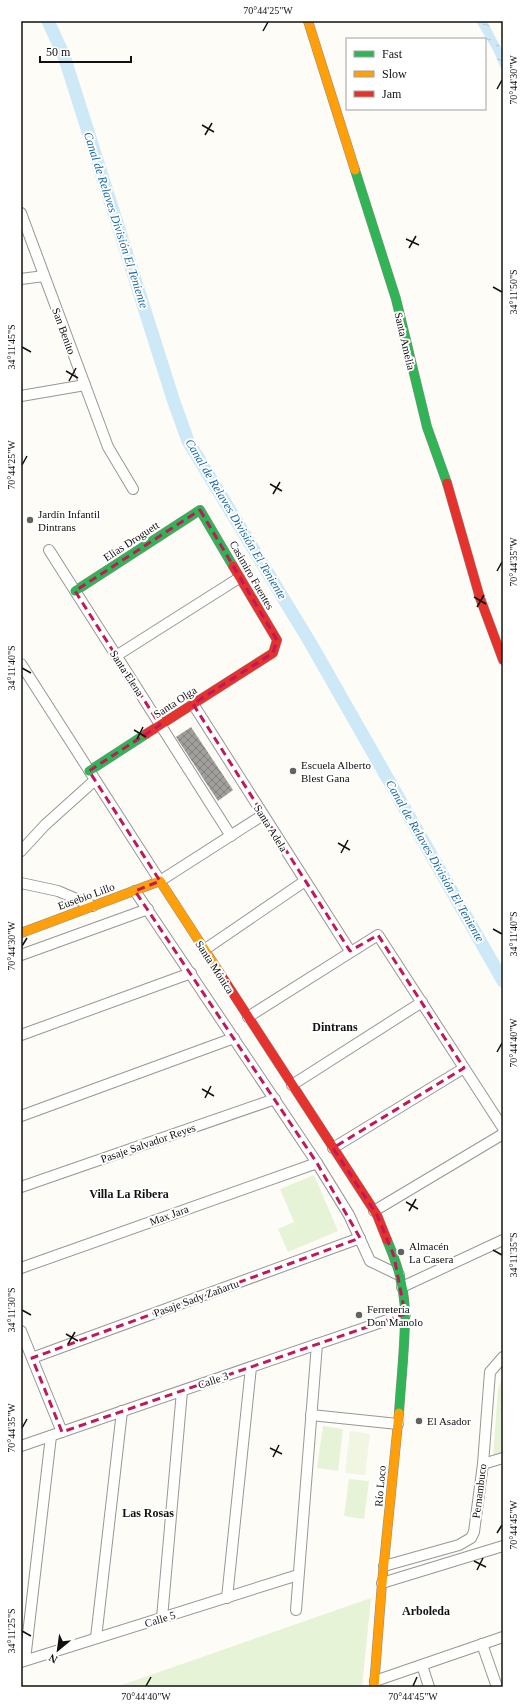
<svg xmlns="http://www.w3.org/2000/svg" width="524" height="1708" font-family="Georgia,serif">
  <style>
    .green { fill: #e7f3d7 }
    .pitch { fill: #f0f6e1 }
    .water { fill: url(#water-ripples) }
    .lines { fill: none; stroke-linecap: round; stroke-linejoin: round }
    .canal { stroke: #cde8f7; stroke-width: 13 }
    .building { fill: url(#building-cross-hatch) }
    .street-casing { stroke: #979795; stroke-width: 12 }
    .fast-casing { stroke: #8e8d8b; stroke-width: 10 }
    .slow-casing { stroke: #8e8d8b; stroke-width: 10 }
    .jam-casing { stroke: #8e8d8b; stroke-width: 10 }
    .street { stroke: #fffffe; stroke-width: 10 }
    .fast { stroke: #30b455; stroke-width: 9 }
    .slow { stroke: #ff9f0a; stroke-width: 9 }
    .jam { stroke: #e5322d; stroke-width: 9 }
    .marked { fill: none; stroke: #c2185b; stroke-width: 3; stroke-dasharray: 8 5; stroke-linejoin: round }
    .ticks { fill: none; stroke: #111; stroke-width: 1.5 }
    .poi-dot { fill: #646362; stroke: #fff; stroke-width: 1.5 }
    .labels { text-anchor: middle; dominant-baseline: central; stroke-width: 4; stroke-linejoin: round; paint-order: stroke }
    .street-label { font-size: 11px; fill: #111; stroke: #fff }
    .poi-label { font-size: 11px; fill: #111; stroke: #fff; text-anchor: start }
    .water-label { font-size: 12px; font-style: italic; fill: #1768a6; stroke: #fff }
    .neighbourhood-label { font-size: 12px; font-weight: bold; fill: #111; stroke: #fff }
    .neatline { fill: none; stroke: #111; stroke-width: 1.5 }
    .ticks-label { font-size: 10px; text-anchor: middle; fill: #111 }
  </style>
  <defs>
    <pattern id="water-ripples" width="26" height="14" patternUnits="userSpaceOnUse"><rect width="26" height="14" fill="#cde8f7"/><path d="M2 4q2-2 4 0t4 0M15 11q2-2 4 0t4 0" fill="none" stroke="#afc6d3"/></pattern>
    <pattern id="building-cross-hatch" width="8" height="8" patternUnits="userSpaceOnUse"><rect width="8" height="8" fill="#a19f9c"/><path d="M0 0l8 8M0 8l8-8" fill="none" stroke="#82807e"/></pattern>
  </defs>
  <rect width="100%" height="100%" fill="#fdfcf7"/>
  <g class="green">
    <polygon points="314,1175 338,1231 288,1252 278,1229 294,1222 280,1189"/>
    <polygon points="503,1375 503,1454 493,1457 498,1390"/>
    <polygon points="323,1426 343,1429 338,1471 317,1468"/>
    <polygon points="349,1479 369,1481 364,1519 344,1516"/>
    <polygon points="371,1598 362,1687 116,1687"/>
  </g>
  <polygon class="pitch" points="350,1431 370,1434 365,1475 345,1473"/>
  <polygon class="water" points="476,21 487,21 503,52 503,73 493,50"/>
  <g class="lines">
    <polyline class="canal" points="48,21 64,56 174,402 188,441 311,644 503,981"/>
  </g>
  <polygon class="building" points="191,727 233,790 218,801 176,737"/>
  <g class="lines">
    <g class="street-casing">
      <g id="street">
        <polyline points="21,213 108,447 133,489"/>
        <polyline points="21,279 44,276"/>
        <polyline points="21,396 85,385"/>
        <polyline points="49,550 231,836"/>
        <polyline points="116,656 239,578"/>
        <polyline points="21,664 160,881 263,815"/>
        <polyline points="193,704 350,951"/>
        <polyline points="21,851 45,825 95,780"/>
        <polyline points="21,883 58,891 93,906"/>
        <polyline points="135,891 317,1163 349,1215 370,1261 399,1275"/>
        <polyline points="204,950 305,881"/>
        <polyline points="21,955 148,909"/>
        <polyline points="248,1017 378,935 503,1128"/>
        <polyline points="21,1035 191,973"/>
        <polyline points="292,1085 422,1002"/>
        <polyline points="21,1116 234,1038"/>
        <polyline points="333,1148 464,1068"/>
        <polyline points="21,1187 275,1099"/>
        <polyline points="374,1211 503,1134"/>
        <polyline points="21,1268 317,1163"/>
        <polyline points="402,1287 503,1240"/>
        <polyline points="21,1331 62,1432"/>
        <polyline points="32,1358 360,1238"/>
        <polyline points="311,1415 398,1424"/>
        <polyline points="21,1446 405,1314"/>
        <polyline points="483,1464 503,1458"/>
        <polyline points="384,1566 459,1545 471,1538 474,1532 483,1464 490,1372 503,1357"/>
        <polyline points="382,1583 503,1546"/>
        <polyline points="227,1598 251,1367"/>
        <polyline points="296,1610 317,1344"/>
        <polyline points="162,1618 182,1391"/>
        <polyline points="96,1638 122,1411"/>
        <polyline points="482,1644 497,1687"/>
        <polyline points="25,1660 51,1436"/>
        <polyline points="21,1662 298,1575"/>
        <polyline points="422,1665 429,1687"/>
        <polyline points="375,1681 503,1637"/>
      </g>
    </g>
    <g class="fast-casing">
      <g id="fast">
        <polyline points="355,170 396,299 427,427 447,483"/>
        <polyline points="75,591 200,510 233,566"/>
        <polyline points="89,771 146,734"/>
        <path d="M387,1240C397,1263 405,1289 405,1315C405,1347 401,1381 399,1413"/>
      </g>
    </g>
    <g class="slow-casing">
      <g id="slow">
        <polyline points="308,21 355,170"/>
        <polyline points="21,933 160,881 221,975"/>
        <polyline points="374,1687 382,1583 399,1413"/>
      </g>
    </g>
    <g class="jam-casing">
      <g id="jam">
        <polyline points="447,483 480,598 503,660"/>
        <polyline points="146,734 273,653 277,640 233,566"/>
        <polyline points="221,975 377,1215 387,1240"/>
      </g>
    </g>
    <use href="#street" class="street"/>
    <use href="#fast" class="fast"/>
    <use href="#slow" class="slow"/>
    <use href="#jam" class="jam"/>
  </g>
  <path class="marked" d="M200,510L277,640L273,653L193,704L350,951L378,935L464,1068L333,1148L377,1215L394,1256L405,1314L62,1432L32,1358L360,1238L317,1163L135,891L160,881L89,771L160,725L75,591Z"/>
  <path class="ticks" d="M263,31L268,22M497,89L502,80M202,125L214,132M205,135L212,123M406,239L419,245M409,248L416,236M493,287L502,292M22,347L31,352M66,371L78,378M69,381L76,368M22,465L27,456M270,484L282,491M273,494L280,482M497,571L502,562M474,597L486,604M477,607L484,595M22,668L31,673M134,730L146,737M137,739L143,727M338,843L350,850M341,853L348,840M493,929L502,934M22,946L27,938M497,1052L502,1043M202,1089L214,1096M205,1098L211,1086M406,1202L418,1209M409,1211L416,1199M493,1250L502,1255M22,1310L31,1315M66,1334L78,1341M68,1344L75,1332M22,1428L27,1419M270,1448L282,1454M273,1457L279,1445M497,1533L502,1525M474,1561L486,1567M477,1570L483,1558M22,1631L31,1636M146,1686L151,1677M413,1686L417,1677"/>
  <g class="poi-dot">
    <circle cx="30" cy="520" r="4"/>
    <circle cx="293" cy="771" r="4"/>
    <circle cx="401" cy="1252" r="4"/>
    <circle cx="359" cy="1315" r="4"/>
    <circle cx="419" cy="1421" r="4"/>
  </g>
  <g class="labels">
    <g class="street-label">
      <text transform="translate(64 331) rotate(70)">San Benito</text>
      <text transform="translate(405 341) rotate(77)">Santa Amelia</text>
      <text transform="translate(131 541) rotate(-33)">Elias Droguett</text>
      <text transform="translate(252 575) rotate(60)">Casimiro Fuentes</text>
      <text transform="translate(127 673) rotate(57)">Santa Elena</text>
      <text transform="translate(175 702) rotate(-33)">Santa Olga</text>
      <text transform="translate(271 828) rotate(58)">Santa Adela</text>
      <text transform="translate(86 896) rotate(-20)">Eusebio Lillo</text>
      <text transform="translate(215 967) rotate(57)">Santa Mónica</text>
      <text transform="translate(148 1143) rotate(-19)">Pasaje Salvador Reyes</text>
      <text transform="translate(169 1215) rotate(-20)">Max Jara</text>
      <text transform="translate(196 1298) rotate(-20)">Pasaje Sady Zañartu</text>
      <text transform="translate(213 1380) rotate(-19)">Calle 3</text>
      <text transform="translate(380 1486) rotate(-85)">Río Loco</text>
      <text transform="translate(479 1491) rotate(-83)">Pernambuco</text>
      <text transform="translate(160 1619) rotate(-17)">Calle 5</text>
    </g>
    <g class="poi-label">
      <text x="38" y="514">Jardín Infantil<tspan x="38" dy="13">Dintrans</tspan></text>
      <text x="301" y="765">Escuela Alberto<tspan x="301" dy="13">Blest Gana</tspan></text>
      <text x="409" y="1246">Almacén<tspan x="409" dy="13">La Casera</tspan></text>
      <text x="367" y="1309">Ferretería<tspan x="367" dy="13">Don Manolo</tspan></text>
      <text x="427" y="1421">El Asador</text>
    </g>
    <g class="water-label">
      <text transform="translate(116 220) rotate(72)">Canal de Relaves División El Teniente</text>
      <text transform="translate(236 519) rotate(59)">Canal de Relaves División El Teniente</text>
      <text transform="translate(435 861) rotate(60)">Canal de Relaves División El Teniente</text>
    </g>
    <g class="neighbourhood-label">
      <text x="335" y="1027">Dintrans</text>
      <text x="129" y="1194">Villa La Ribera</text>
      <text x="148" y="1513">Las Rosas</text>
      <text x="426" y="1611">Arboleda</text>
    </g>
  </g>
  <rect width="524" height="1708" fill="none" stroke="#ffffff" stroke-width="44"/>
  <rect x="346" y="38" width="140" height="72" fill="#ffffff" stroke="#a0a0a0"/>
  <rect x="354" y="51" width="20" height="6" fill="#30b455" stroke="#a0a0a0"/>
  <text x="382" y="58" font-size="12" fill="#111111">Fast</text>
  <rect x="354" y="71" width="20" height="6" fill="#ff9f0a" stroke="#a0a0a0"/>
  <text x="382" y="78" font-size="12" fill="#111111">Slow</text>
  <rect x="354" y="91" width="20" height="6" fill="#e5322d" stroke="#a0a0a0"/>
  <text x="382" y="98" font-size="12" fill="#111111">Jam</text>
  <g transform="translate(58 1650) rotate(209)" stroke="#ffffff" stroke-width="3" paint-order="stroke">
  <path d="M0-3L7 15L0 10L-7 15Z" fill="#111111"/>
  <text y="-6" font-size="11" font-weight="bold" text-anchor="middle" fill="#111111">N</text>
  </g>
  <path d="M40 56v6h91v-6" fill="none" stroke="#111111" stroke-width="2"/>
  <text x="46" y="56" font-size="12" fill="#111111" stroke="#ffffff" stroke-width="3" paint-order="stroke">50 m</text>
  <rect x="22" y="22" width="480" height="1664" class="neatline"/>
  <g class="ticks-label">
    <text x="268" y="14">70°44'25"W</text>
    <text transform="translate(513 80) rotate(-90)" y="4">70°44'30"W</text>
    <text transform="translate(513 292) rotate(-90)" y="4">34°11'50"S</text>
    <text transform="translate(11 347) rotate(-90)" y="4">34°11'45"S</text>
    <text transform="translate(11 465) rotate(-90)" y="4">70°44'25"W</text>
    <text transform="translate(513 562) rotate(-90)" y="4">70°44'35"W</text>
    <text transform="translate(11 668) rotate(-90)" y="4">34°11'40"S</text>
    <text transform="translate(513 934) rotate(-90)" y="4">34°11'40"S</text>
    <text transform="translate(11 946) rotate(-90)" y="4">70°44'30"W</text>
    <text transform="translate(513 1043) rotate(-90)" y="4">70°44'40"W</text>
    <text transform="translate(513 1255) rotate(-90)" y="4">34°11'35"S</text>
    <text transform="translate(11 1310) rotate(-90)" y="4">34°11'30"S</text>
    <text transform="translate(11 1428) rotate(-90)" y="4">70°44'35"W</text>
    <text transform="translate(513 1525) rotate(-90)" y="4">70°44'45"W</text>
    <text transform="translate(11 1631) rotate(-90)" y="4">34°11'25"S</text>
    <text x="146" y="1700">70°44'40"W</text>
    <text x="413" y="1700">70°44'45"W</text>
  </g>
</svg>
